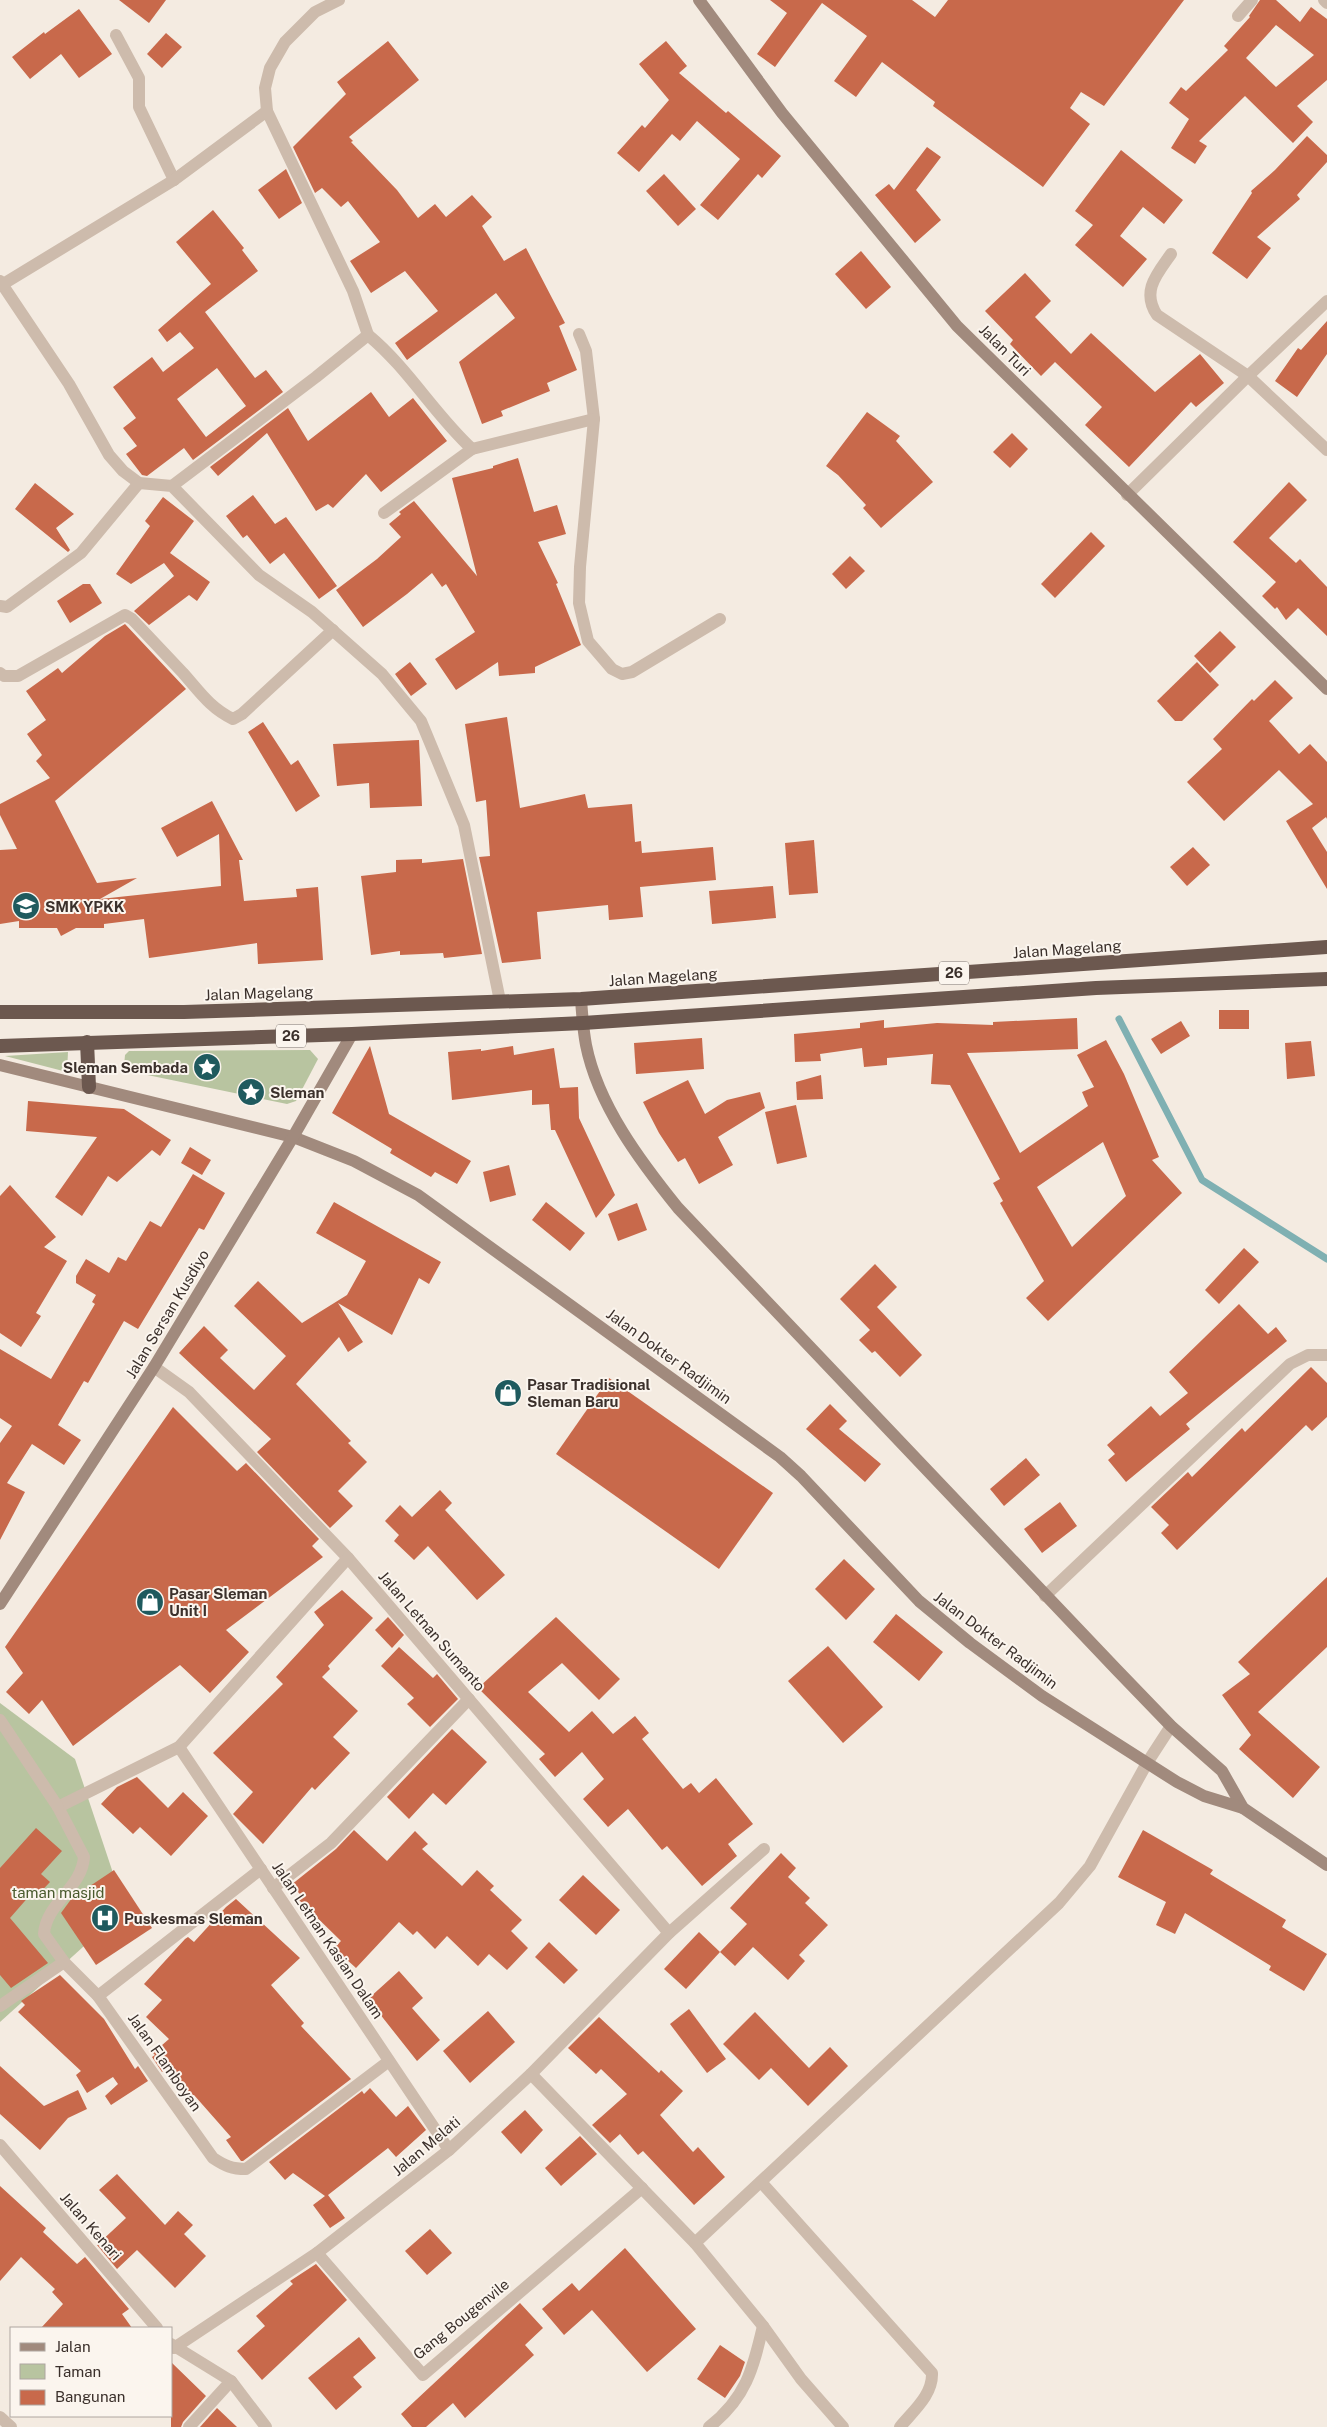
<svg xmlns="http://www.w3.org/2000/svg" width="1327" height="2427" font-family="'Public Sans',sans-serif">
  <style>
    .green { fill: #b8c4a0 }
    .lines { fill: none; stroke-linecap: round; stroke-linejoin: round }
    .stream { stroke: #7fb0b2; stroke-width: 7 }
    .building { fill: #c8694b; fill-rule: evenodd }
    .minor { stroke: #cdbbac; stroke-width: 12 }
    .secondary { stroke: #a18a7d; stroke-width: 12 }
    .trunk { stroke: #6c584f; stroke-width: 14 }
    .labels { text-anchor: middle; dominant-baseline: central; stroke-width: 4; stroke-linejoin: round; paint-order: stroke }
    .shield { fill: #fbf5ee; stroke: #756b66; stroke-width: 1 }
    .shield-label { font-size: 14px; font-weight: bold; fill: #3b302b }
    .street-label { font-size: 15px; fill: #3b302b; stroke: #fbf5ee }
    .poi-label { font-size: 15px; font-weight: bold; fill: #3b302b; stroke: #fbf5ee; text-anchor: start }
    .park-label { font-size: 15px; fill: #4a5a2e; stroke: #fbf5ee }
  </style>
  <rect width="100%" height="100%" fill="#f4ebe1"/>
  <g class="green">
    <polygon points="310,1050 318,1059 296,1101 287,1104 128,1071 124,1066 125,1055 129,1051"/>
    <polygon points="68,1052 67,1072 5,1056"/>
    <polygon points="0,1703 75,1759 125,1909 0,2022"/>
  </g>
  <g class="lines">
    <polyline class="stream" points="1119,1019 1202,1180 1327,1259"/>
  </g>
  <g class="building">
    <polygon points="119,0 166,0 149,23"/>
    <polygon points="770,0 912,0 935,17 948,0 1184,0 1104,106 1081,92 1070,108 1090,124 1043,187 933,106 935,102 882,62 856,97 834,81 867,36 822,3 775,67 757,54 787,13"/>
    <path d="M1260,0H1276L1300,22L1311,7L1327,19V80L1297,106L1313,122L1293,143L1245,96L1199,141L1207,146L1195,164L1171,148L1189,119L1169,103L1181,87L1186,91L1228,50L1224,46L1250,17L1249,16ZM1276,25L1314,55L1276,87L1246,58Z"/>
    <polygon points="79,9 112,54 79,78 61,54 30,79 12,57 44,32 45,34"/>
    <polygon points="166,33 182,47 162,68 147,54"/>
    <polygon points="388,41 419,80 349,137 353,141 351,142 397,190 418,218 435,204 446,217 472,195 492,217 482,226 504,261 526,248 565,323 559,326 577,370 547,383 550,391 501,411 503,416 482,424 459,362 515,318 496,293 407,360 395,343 438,311 405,271 371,293 350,261 380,242 348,201 341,207 322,188 315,193 293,147 346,94 337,82"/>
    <polygon points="666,41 687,66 679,73 726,113 728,111 781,156 762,178 758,174 718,220 700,205 740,159 697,121 680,141 672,134 639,172 617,153 642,125 645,128 669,100 639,64"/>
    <polygon points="1307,136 1327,155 1327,162 1297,195 1300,199 1257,237 1271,248 1247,279 1212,253 1252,193 1251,191 1275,170"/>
    <polygon points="927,147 941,157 916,190 941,220 915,243 875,195 889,184 894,190"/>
    <polygon points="1121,150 1183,200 1164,224 1143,207 1120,236 1147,259 1123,287 1075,245 1093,225 1075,211"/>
    <polygon points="286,169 302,203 279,219 258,190"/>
    <polygon points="664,174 696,209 678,226 646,191"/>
    <path d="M213,210L244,248L242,250L258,271L205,312L255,378L266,370L283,392L193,460L184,448L147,476L142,475L126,454L137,446L123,428L136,418L113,387L152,357L163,372L194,348L180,332L167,342L158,330L211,284L176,242ZM217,368L246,406L206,437L177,399Z"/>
    <polygon points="861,251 891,287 866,309 835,274"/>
    <polygon points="1025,273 1051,301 1035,317 1071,354 1091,333 1155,392 1200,354 1224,383 1196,407 1191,402 1129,467 1085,425 1102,407 1055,362 1041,376 1010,344 1013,340 985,311"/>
    <polygon points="1327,321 1327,354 1297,397 1275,381 1298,348 1301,350"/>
    <polygon points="371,392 389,417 413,398 447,441 381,492 366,474 333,508 328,504 316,511 267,433 218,476 210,467 288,408 308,441"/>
    <polygon points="867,412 900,436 896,441 933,482 881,528 863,508 866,505 838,475 826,466"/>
    <polygon points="1012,433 1028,449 1010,468 993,452"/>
    <polygon points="518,458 534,512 557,505 566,534 538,542 558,583 556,584 581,645 535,667 535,673 499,676 498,662 456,690 435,659 475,632 446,584 442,587 432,573 407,594 363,627 336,590 377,559 401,537 389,524 401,514 399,512 414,501 477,576 452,478 493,468 493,466"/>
    <polygon points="1289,482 1307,500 1269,538 1296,563 1300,559 1327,587 1327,636 1298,608 1286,620 1277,607 1275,609 1262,596 1276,582 1233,542"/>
    <polygon points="35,483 74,514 56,528 70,550 68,552 15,509"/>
    <polygon points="253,495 275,524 286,517 337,586 319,599 284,553 270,564 247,535 243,538 226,516"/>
    <polygon points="163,497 194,521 170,553 210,582 197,601 189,595 149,625 134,611 174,576 164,563 131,584 116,574 150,526 145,521"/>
    <polygon points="1091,532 1105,546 1055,598 1041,584"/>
    <polygon points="850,556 865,571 846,589 832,574"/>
    <polygon points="83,584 90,584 102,603 70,623 57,601"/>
    <polygon points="125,624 186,689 55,801 97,883 137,878 100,899 221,886 219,834 177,857 161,828 212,801 243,860 239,860 244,901 297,897 296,889 318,887 323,960 258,964 257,943 149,958 144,919 104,924 104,928 76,928 61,936 57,928 19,928 19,921 0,924 0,850 17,849 0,815 0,804 50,778 36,761 42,755 27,734 46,720 26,691 58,668 62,673 105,636"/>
    <polygon points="1220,631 1236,647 1210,673 1194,656"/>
    <polygon points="410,662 427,684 411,696 395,674"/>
    <polygon points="1197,662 1219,685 1182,721 1175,721 1157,701"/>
    <polygon points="1275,680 1293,698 1269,721 1299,754 1310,744 1327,762 1327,819 1326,817 1312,828 1327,852 1327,889 1286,821 1313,804 1279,770 1224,821 1187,782 1222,749 1213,739 1252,699 1254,701"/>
    <polygon points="507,717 520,808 585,794 588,808 632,804 635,842 641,841 642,853 713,847 716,880 640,887 643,917 609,920 608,905 537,912 541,959 502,963 479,857 490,856 486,800 476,802 465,724"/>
    <polygon points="263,722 291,765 298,760 320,796 296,812 248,732"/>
    <polygon points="419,740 422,806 370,808 369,783 337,786 333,744"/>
    <polygon points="814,840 818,893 789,895 785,843"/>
    <polygon points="1193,847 1210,865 1187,886 1170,867"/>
    <polygon points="422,859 422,863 463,859 482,954 444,958 443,953 400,955 400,951 371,955 361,876 396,872 396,860"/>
    <polygon points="773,886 776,918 712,924 709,891"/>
    <rect x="1219" y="1010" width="30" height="19"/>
    <path d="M1077,1018L1078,1049L967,1053L1020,1153L1088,1106L1082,1092L1094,1087L1077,1055L1106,1040L1124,1074L1159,1157L1152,1160L1182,1193L1048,1321L1026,1298L1044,1281L1000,1203L1003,1201L993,1183L1000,1179L950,1085L931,1084L933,1054L887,1058V1065L864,1067L862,1048L820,1054L821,1061L795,1062L794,1034L860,1028V1023L884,1020V1028L937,1023L993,1025V1022ZM1103,1142L1126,1196L1072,1247L1037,1187Z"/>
    <polygon points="1181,1021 1190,1036 1161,1054 1151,1039"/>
    <polygon points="702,1038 704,1069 636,1074 634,1043"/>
    <polygon points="1311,1041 1315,1076 1287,1079 1285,1043"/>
    <polygon points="370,1046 389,1114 471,1161 457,1184 435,1172 431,1177 390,1153 392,1149 332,1113"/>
    <polygon points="513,1046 514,1055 554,1048 560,1088 578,1087 579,1118 615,1195 596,1218 555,1130 551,1130 549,1104 532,1105 532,1090 452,1100 448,1052 481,1049 481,1051"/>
    <polygon points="821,1075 823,1099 797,1100 796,1082"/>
    <polygon points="688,1080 705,1114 727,1100 760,1092 765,1108 718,1137 733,1165 699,1184 685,1158 678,1162 659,1133 643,1102"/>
    <polygon points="28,1101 124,1109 171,1140 160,1156 152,1150 117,1182 108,1176 82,1216 55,1197 97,1137 26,1131"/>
    <polygon points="796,1105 807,1157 777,1164 765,1112"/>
    <polygon points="190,1147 211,1160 202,1175 181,1163"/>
    <polygon points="509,1165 516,1195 490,1202 483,1172"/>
    <polygon points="193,1174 225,1193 204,1230 199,1228 138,1329 124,1321 88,1383 84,1381 58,1425 81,1440 64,1465 32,1444 7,1483 25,1492 0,1540 0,1443 12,1426 0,1418 0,1349 51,1379 95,1304 92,1302 96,1295 76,1283 76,1276 86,1259 109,1273 118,1257 126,1261 150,1221 161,1227"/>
    <polygon points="10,1185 56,1237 44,1247 67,1261 36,1313 41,1316 21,1347 0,1333 0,1196"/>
    <polygon points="334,1202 441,1262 429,1284 419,1278 392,1335 338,1303 363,1342 348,1352 339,1337 296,1384 351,1441 348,1443 367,1462 338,1491 353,1506 330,1528 257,1452 271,1439 179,1353 204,1326 228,1350 220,1358 254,1390 286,1356 234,1306 258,1281 302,1323 347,1295 366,1261 316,1233"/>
    <polygon points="546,1202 585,1233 570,1251 532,1220"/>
    <polygon points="637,1203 647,1230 618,1241 608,1214"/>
    <polygon points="1244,1248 1259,1262 1219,1304 1205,1290"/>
    <polygon points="875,1264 897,1287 877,1307 922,1355 900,1377 875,1351 872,1353 859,1340 870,1330 840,1299"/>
    <polygon points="1239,1304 1268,1334 1276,1327 1287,1341 1186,1424 1190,1429 1126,1482 1108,1460 1115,1454 1107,1445 1151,1406 1160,1416 1188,1393 1169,1372"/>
    <polygon points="1311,1367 1327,1383 1327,1417 1312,1431 1306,1425 1177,1550 1161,1533 1169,1525 1151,1507 1188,1472 1192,1477 1242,1428 1245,1432"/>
    <polygon points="609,1378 773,1493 719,1569 556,1454"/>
    <polygon points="830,1404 847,1421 839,1429 881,1464 865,1482 806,1429"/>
    <polygon points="173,1407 237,1471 246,1463 319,1539 312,1546 323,1557 226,1630 249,1652 210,1693 180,1665 73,1746 42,1700 29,1714 6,1692 23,1673 5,1647"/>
    <polygon points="1026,1458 1040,1475 1004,1506 990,1489"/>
    <polygon points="440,1490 452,1503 445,1510 505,1575 477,1600 428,1546 414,1560 394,1541 399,1535 385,1521 400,1505 412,1517"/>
    <polygon points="1060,1502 1077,1526 1042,1553 1024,1529"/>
    <polygon points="844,1559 875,1589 846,1620 815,1589"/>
    <polygon points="1327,1577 1327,1647 1258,1712 1320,1767 1293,1798 1239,1749 1251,1735 1222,1695 1250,1674 1238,1662"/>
    <polygon points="342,1590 373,1618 328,1666 330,1669 322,1677 358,1711 333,1737 350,1753 315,1790 312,1787 263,1844 233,1814 253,1792 213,1753 283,1684 276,1677 324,1625 314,1612"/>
    <polygon points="896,1614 943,1652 919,1681 873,1642"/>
    <polygon points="388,1617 404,1635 392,1648 375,1630"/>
    <polygon points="556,1617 620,1679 599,1700 562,1663 528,1692 569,1732 592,1711 613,1734 635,1716 649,1733 642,1739 683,1789 691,1783 699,1793 716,1778 753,1824 728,1844 737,1856 702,1886 667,1846 662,1850 628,1809 608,1827 583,1799 604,1779 582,1752 555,1777 539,1759 545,1754 478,1688"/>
    <polygon points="828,1646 883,1707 843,1743 788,1681"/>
    <polygon points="399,1647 433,1678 437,1674 458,1699 430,1727 407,1704 414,1698 381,1666"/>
    <polygon points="452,1729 487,1762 446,1805 433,1793 409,1819 387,1797"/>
    <polygon points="137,1777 168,1808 183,1792 208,1816 171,1856 140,1827 133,1834 101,1804 117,1787"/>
    <polygon points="36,1828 62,1851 41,1874 50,1882 35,1898 31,1894 10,1918 48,1963 11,1988 0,1975 0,1868"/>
    <polygon points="354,1830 387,1861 415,1831 428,1844 422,1849 462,1886 477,1870 494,1886 490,1890 522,1920 511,1931 528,1948 507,1970 489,1954 478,1966 447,1936 435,1949 417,1931 413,1935 399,1922 356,1968 334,1948 341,1941 299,1900 303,1897 291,1885 336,1849"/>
    <polygon points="1143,1830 1213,1870 1210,1874 1286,1920 1282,1927 1327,1954 1304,1991 1269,1970 1271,1966 1185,1913 1175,1934 1156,1925 1166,1902 1118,1877"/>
    <polygon points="781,1853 796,1868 788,1877 810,1898 805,1903 828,1925 799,1955 805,1961 788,1980 753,1947 735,1966 720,1952 747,1924 730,1908"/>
    <polygon points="114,1870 152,1928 96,1965 61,1913 72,1898"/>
    <polygon points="583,1875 620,1910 596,1935 559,1900"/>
    <polygon points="236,1899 300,1958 271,1985 304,2023 301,2026 351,2079 243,2161 241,2161 226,2140 231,2137 194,2095 185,2100 166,2069 162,2072 152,2057 155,2055 153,2053 169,2039 146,2017 162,2000 144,1984 185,1939 188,1937 194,1942 226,1907"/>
    <polygon points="699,1932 720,1952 686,1989 664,1969"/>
    <polygon points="549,1942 578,1970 564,1984 535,1957"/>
    <polygon points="399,1971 423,1998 412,2008 440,2040 417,2061 368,1999"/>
    <polygon points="60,1975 104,2019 135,2069 138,2066 148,2081 111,2105 105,2096 118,2084 113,2077 87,2093 76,2075 81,2071 18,2012 25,2005 21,2001"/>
    <polygon points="689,2009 726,2059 707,2073 670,2024"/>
    <polygon points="488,2011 515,2042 470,2083 443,2051"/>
    <polygon points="755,2012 809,2068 830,2047 848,2066 808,2106 771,2068 759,2080 723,2044"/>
    <polygon points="599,2017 659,2073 661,2070 683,2091 660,2115 693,2152 698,2147 725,2177 694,2205 643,2151 638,2155 620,2134 610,2143 592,2125 627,2094 601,2069 596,2074 568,2048"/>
    <polygon points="0,2066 44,2106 78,2090 87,2109 68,2118 40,2150 0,2114"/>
    <polygon points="370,2088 396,2117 408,2106 426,2130 396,2157 388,2148 328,2195 345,2218 330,2228 313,2205 325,2196 293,2173 285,2180 269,2162 362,2091 364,2094"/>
    <polygon points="525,2110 543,2130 521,2154 501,2132"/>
    <polygon points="580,2136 597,2154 561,2186 545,2168"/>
    <polygon points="117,2174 165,2225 178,2211 193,2225 184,2234 206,2256 175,2288 137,2250 117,2269 97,2245 126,2218 99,2190"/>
    <polygon points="0,2186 46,2228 43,2232 77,2264 85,2257 129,2309 122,2314 132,2328 41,2328 63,2304 52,2292 55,2289 21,2257 0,2281"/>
    <polygon points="430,2229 452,2253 427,2275 405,2251"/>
    <polygon points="625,2248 696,2329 647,2372 592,2310 564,2335 542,2309 572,2283 579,2291"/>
    <polygon points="316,2264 347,2300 262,2380 237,2351 265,2326 256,2316 293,2284 290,2281"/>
    <polygon points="520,2303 543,2328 525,2345 534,2355 465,2418 453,2403 426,2427 412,2427 401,2414"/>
    <polygon points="359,2337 376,2358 353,2377 362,2387 336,2410 308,2378"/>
    <polygon points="720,2345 745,2362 740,2376 725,2398 697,2379"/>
    <polygon points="171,2362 206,2396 183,2422 181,2427 171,2427"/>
    <polygon points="217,2408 237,2427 200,2427"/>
  </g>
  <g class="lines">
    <g class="minor">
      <polyline points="1324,0 1327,3"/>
      <polyline points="1238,16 1252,0"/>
      <polyline points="116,35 139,78 139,107 174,180"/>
      <path d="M1171,254C1157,274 1141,291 1157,315L1248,376L1327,301"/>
      <polyline points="0,281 69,384 109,455 123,471 139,483 172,486 259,575 312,612 382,674 421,721 464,825 500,1001"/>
      <polyline points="0,286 174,180 267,111"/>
      <polyline points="579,334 586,351 594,419 580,567 579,603 588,641 612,669 622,674 632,672 720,619"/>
      <path d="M368,335C408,368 434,414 472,449"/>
      <polyline points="172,486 316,377 368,335 353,291 267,111 265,88 270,68 285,42 315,12 339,0"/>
      <polyline points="1127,495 1248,376 1327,450"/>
      <polyline points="384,513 472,449 594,419"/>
      <polyline points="0,606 7,607 81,553 139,483"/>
      <path d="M0,673L4,676H18L125,615L132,619C149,637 166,655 183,673C199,691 210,708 233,719L242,714L333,630"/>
      <polyline points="154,1367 189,1392 348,1558 669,1933"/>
      <path d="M348,1558L179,1747L58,1807L84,1857C82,1888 46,1903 44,1934L64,1962L98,1996L213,2158C225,2166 232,2169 246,2169L389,2061"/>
      <polyline points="1045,1596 1290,1364 1308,1355 1327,1355"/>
      <polyline points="0,1720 58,1807"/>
      <polyline points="179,1747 449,2150"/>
      <polyline points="273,1888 331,1843 469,1699"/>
      <polyline points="98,1996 261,1869"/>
      <polyline points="0,2006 64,1962"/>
      <polyline points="531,2074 695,2243 763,2326 801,2379 843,2427"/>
      <polyline points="0,2145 157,2328"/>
      <path d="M761,2182L932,2373C933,2395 913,2411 900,2427"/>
      <polyline points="695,2243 1059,1903 1090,1866 1147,1763 1171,1726"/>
      <polyline points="317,2253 423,2375 642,2188"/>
      <polyline points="171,2344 231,2381 266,2427"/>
      <polyline points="174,2348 317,2253 449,2150 531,2074 669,1933 764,1849"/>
      <polyline points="0,2417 11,2427"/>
      <polyline points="189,2427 231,2381"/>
      <path d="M709,2427C746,2398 753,2369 763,2326"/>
    </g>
    <g class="secondary">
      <polyline points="699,0 782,113 957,326 1327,689"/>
      <path d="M581,999C582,1014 583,1029 586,1045C598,1105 640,1161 678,1208L1116,1669L1171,1726L1222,1771L1243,1808L1327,1865"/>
      <polyline points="0,1065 293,1137 354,1161 418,1195 780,1457 801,1476 919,1601 970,1643 1042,1696 1177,1782 1204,1796 1243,1808"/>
      <polyline points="0,1604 154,1367 293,1137 352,1034"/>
    </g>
    <g class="trunk">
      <polyline points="0,1012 184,1012 581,999 1327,947"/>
      <polyline points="87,1042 89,1087"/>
      <polyline points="0,1046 352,1034 583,1023 1096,988 1327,979"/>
    </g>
  </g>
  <defs>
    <g id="school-disc" transform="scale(1.4375)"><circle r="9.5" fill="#1f5a5e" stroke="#fbf5ee"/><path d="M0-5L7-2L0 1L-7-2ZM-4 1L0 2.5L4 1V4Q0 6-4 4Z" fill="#fff"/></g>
    <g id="sight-disc" transform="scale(1.4375)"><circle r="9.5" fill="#1f5a5e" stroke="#fbf5ee"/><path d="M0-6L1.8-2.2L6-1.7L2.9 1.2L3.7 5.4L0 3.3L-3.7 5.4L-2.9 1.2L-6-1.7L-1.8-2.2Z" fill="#fff"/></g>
    <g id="shop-disc" transform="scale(1.4375)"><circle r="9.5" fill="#1f5a5e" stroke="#fbf5ee"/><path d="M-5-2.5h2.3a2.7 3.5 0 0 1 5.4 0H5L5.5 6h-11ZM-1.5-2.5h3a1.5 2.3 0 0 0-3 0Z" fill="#fff"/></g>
    <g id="hospital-disc" transform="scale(1.4375)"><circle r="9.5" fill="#1f5a5e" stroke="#fbf5ee"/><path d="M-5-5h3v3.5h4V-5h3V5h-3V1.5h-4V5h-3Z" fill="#fff"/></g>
  </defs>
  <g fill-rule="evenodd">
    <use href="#school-disc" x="26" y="906"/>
    <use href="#sight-disc" x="207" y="1067"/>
    <use href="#sight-disc" x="251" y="1092"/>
    <use href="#shop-disc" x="508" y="1393"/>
    <use href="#shop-disc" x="150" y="1602"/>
    <use href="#hospital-disc" x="105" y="1918"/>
  </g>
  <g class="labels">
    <g class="shield">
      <rect x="939" y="961.5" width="30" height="23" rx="4"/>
      <rect x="276" y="1024.5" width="30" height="23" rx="4"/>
    </g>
    <g class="shield-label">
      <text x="954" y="973">26</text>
      <text x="291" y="1036">26</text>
    </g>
    <g class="street-label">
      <text transform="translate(1005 350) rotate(45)">Jalan Turi</text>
      <text transform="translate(1067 949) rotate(-4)">Jalan Magelang</text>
      <text transform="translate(663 977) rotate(-4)">Jalan Magelang</text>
      <text transform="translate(259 993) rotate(-2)">Jalan Magelang</text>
      <text transform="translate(167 1314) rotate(-59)">Jalan Sersan Kusdiyo</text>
      <text transform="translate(669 1356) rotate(36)">Jalan Dokter Radjimin</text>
      <text transform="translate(432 1631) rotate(49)">Jalan Letnan Sumanto</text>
      <text transform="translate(996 1640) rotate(37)">Jalan Dokter Radjimin</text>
      <text transform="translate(328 1940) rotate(56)">Jalan Letnan Kasian Dalam</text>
      <text transform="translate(165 2062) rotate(55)">Jalan Flamboyan</text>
      <text transform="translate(426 2146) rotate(-40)">Jalan Melati</text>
      <text transform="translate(91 2226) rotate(49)">Jalan Kenari</text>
      <text transform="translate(461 2319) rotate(-39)">Gang Bougenvile</text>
    </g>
    <g class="poi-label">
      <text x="45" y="906">SMK YPKK</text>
      <text x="188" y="1067" text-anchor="end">Sleman Sembada</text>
      <text x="270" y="1092">Sleman</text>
      <text x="527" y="1384">Pasar Tradisional<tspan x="527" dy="17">Sleman Baru</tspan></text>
      <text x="169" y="1593">Pasar Sleman<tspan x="169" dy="17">Unit I</tspan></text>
      <text x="124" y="1918">Puskesmas Sleman</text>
    </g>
    <g class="park-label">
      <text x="58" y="1892">taman masjid</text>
    </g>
  </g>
  <rect x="10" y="2327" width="162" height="90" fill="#fbf5ee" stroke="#aea6a0"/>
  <rect x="20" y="2343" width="25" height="8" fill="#a18a7d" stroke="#aea6a0"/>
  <text x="55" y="2352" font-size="15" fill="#3b302b">Jalan</text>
  <rect x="20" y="2364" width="25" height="15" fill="#b8c4a0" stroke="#aea6a0"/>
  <text x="55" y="2377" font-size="15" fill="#3b302b">Taman</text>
  <rect x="20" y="2390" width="25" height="15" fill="#c8694b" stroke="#aea6a0"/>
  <text x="55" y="2402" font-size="15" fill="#3b302b">Bangunan</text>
</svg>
